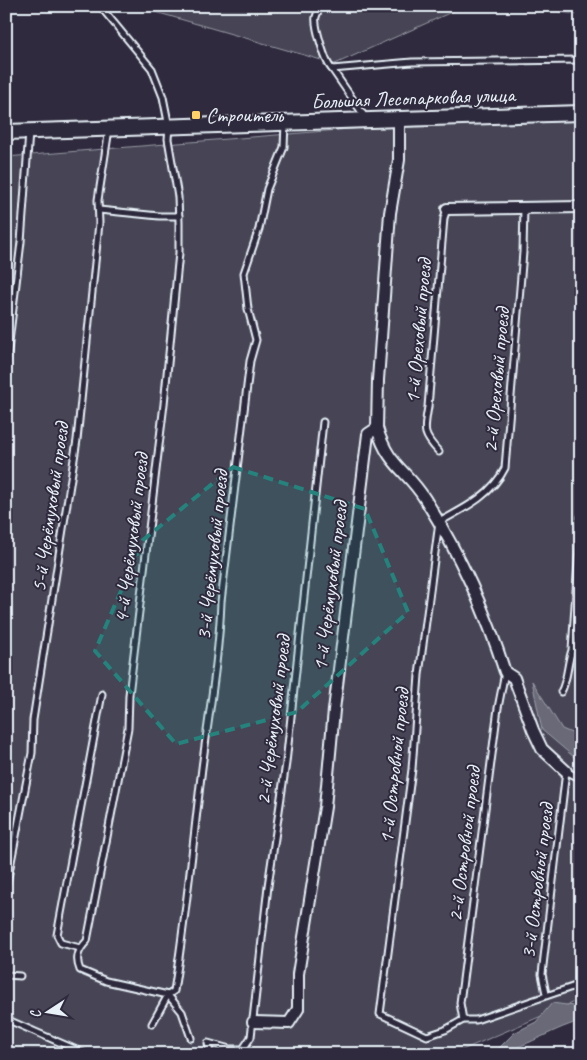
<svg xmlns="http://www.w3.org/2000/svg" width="587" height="1060" font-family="Caveat,sans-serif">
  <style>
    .green { fill: #464455; stroke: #979aa6 }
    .water { fill: #696978; stroke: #9c9fab }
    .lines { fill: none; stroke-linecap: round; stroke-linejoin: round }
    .service-casing { stroke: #e8f1f8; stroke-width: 9 }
    .minor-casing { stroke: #e8f1f8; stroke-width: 14 }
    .secondary-casing { stroke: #e8f1f8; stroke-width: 18 }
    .service { stroke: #2f2a3d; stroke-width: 5 }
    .minor { stroke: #2f2a3d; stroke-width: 10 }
    .secondary { stroke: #2f2a3d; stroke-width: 14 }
    .marked { fill: #25827c; fill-opacity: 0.2; stroke: #25827c; stroke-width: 4; stroke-dasharray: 10 6; stroke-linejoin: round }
    .poi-dot { fill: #ffd166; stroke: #2f2a3d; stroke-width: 2 }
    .labels { text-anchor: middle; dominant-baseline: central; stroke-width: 4; stroke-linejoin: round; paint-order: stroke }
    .street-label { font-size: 21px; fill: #e8f1f8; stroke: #2f2a3d }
    .poi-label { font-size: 21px; fill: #e8f1f8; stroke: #2f2a3d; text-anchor: start }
  </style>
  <rect width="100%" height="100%" fill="#2f2a3d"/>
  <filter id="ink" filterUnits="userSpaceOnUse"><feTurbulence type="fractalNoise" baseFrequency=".02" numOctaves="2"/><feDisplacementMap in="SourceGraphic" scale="10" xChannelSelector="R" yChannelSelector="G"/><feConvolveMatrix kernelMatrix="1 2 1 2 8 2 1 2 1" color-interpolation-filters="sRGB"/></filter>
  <g filter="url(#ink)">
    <g class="green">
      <polygon points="135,6 465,6 335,64"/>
      <polygon points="518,6 581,6 581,15"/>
      <polygon points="581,121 581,999 453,1054 6,1054 6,157 375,127"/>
    </g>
    <g class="water">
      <polygon points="532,681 562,729 581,737 581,763 542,730"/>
      <path d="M552,1003L581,1007V1021C549,1029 518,1054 485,1054L498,1049L514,1033L536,1022Z"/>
    </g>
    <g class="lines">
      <g class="service-casing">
        <g id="service">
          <path d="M100,6L152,69L163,97L169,127L168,139L178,197L179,222V253L164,404L129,695L128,728L87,941C78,950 75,958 80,970L106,981L168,995L182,1012L191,1038"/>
          <path d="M321,6C319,10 317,13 316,17C314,24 325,63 332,69L412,62L581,60"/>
          <polyline points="332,69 365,117"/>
          <path d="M524,207L523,252L505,468C492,495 465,508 439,522L419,675L412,769L380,1014L427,1036L445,1030L463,1020H476L581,984"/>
          <polyline points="99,210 159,216 179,216"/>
          <polyline points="6,367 21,242 29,132"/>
          <path d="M439,452C422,434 424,431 428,407L444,218L447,209"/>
          <path d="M561,692C568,679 567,664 572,650L581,517"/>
          <polyline points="6,888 32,753 33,720 77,440 99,223 98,200 109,129"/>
          <polyline points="80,948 61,943 57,935 102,694"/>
          <polyline points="6,975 20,976"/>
          <polyline points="546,994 542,974 566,771 581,779"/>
          <polyline points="6,1019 86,1054"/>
          <polyline points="463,1020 460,1003 498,708 505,672"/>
          <path d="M152,1024L168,995L174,991C186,917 193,843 202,768C209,713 219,657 221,602L250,361L256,340L248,309L244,273L259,229L267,189L284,147L285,123"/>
          <polyline points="210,1054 208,1043 230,1049 243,1049 251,1037 268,886 286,763 323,422"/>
        </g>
      </g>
      <g class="minor-casing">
        <g id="minor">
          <polyline points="447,209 581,207"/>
          <path d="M377,428C388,466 407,470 425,499C459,553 486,612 505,672L514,678L533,730L542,749L566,771"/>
          <polyline points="253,1022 289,1023 298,1009 298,974 325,807 334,710 368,434 377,428 378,380 390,213 399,160 399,119"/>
        </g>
      </g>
      <g class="secondary-casing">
        <polyline id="secondary" points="6,132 581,113"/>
      </g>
      <use href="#service" class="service"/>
      <use href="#minor" class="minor"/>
      <use href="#secondary" class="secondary"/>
    </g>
  </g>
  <path class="marked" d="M233,467L365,509L408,612L297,712L176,744L95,651L143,540Z"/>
  <rect class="poi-dot" x="191" y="110" width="10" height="10" rx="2.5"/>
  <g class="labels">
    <g class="street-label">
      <text transform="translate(413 98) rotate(-2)">Большая Лесопарковая улица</text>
      <text transform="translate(418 331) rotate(-85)">1-й Ореховый проезд</text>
      <text transform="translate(496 380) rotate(-85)">2-й Ореховый проезд</text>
      <text transform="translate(50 507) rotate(-82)">5-й Черёмуховый проезд</text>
      <text transform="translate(131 538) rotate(-83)">4-й Черёмуховый проезд</text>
      <text transform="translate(212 555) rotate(-84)">3-й Черёмуховый проезд</text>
      <text transform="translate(330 586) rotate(-83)">1-й Черёмуховый проезд</text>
      <text transform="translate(273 720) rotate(-83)">2-й Черёмуховый проезд</text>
      <text transform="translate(394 766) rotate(-84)">1-й Островной проезд</text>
      <text transform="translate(464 844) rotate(-83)">2-й Островной проезд</text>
      <text transform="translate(537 881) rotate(-83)">3-й Островной проезд</text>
    </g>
    <g class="poi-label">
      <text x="206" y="115">Строитель</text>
    </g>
  </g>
  <rect width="587" height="1060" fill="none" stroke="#2f2a3d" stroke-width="25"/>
  <rect x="12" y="12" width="562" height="1035" fill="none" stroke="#e8f1f8" stroke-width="2" filter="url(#ink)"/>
  <g transform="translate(48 1012) rotate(258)" stroke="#2f2a3d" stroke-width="4" paint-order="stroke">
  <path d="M0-4L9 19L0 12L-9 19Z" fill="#e8f1f8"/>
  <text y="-8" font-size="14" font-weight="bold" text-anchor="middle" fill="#e8f1f8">С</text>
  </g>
</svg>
